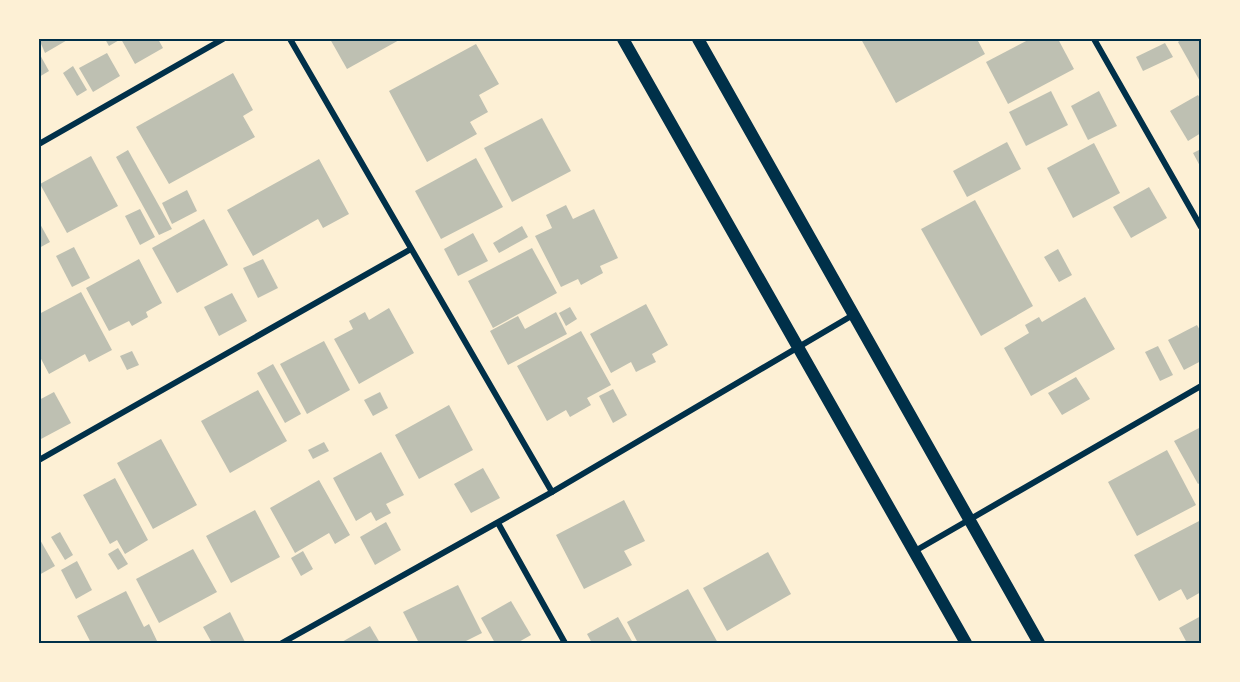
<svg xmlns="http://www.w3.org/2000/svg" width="1240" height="682" font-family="Cabin,sans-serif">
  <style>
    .building { fill: #bec0b2 }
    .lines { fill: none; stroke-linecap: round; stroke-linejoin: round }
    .minor { stroke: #003049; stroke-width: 6 }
    .secondary { stroke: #003049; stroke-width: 12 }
    .neatline { fill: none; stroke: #003049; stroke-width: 2 }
  </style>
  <rect width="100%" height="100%" fill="#fdf0d5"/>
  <g class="building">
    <polygon points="39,39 69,39 45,53"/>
    <polygon points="105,39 158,39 163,48 135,64 121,39 109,46"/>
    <polygon points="330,39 401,39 347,69"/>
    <polygon points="861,39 977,39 985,54 896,103"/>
    <polygon points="1030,39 1058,39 1074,69 1008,104 986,62"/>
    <polygon points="1182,39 1201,39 1201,83 1178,42"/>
    <polygon points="1165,43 1173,57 1143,71 1136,57"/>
    <polygon points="476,44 499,84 479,95 488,112 470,122 477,134 427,162 389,91"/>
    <polygon points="39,53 49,71 39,77"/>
    <polygon points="107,53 120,76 93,92 79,68"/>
    <polygon points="73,66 87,90 77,96 63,73"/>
    <polygon points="233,73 253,110 243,116 255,137 169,184 136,127"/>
    <polygon points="1051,91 1068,125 1026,146 1009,112"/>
    <polygon points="1099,91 1117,126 1088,140 1071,106"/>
    <polygon points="1198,95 1201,100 1201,133 1188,141 1170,111"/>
    <polygon points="542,118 571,171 512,202 484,148"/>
    <polygon points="1007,142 1021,169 967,197 953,171"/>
    <polygon points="1094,143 1120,193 1073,218 1047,168"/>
    <polygon points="1201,149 1201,168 1193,153"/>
    <polygon points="128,150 172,229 159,235 116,157"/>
    <polygon points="91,156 118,206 67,233 40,184"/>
    <polygon points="476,158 503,207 441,239 415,191"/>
    <polygon points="319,159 349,214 323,228 318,219 253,256 227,210"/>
    <polygon points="1149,187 1167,218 1131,238 1113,207"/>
    <polygon points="187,190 197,211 172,224 162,203"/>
    <polygon points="975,200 1033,306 981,336 921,229"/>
    <polygon points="566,205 573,219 594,209 618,258 600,266 603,273 581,285 578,279 561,287 535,236 552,228 546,215"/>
    <polygon points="140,209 155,237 140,245 125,216"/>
    <polygon points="204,219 228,265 177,293 152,248"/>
    <polygon points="39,222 50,242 39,248"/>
    <polygon points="522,226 528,237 499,253 493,243"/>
    <polygon points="473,233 488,261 458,276 444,249"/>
    <polygon points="74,247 90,278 72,287 56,256"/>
    <polygon points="532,248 557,293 493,328 468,281"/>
    <polygon points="1058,249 1072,275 1059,282 1044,257"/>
    <polygon points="139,259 162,303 146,312 148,317 132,326 129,321 109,331 86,288"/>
    <polygon points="263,259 278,288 258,298 243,268"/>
    <polygon points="81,292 112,350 89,362 85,354 49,374 39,355 39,314"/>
    <polygon points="232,293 247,321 219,336 204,307"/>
    <polygon points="1085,297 1115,349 1031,396 1004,348 1029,333 1025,325 1039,317 1042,322"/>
    <polygon points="646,304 668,345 652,354 656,362 636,372 631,362 611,373 590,334"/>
    <polygon points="570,307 577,319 566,326 559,313"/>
    <polygon points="389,308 414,353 359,384 334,339 353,329 349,321 365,312 369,320"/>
    <polygon points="556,312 567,334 508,365 490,331 518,316 525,329"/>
    <polygon points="1197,325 1201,332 1201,361 1184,370 1168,340"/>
    <polygon points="581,331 611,385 587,398 591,405 570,417 566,410 547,421 517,366"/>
    <polygon points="324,341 350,390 307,414 280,364"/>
    <polygon points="1158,346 1173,375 1160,381 1145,352"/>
    <polygon points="132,351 139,365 127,370 120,356"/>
    <polygon points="273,364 301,414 285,423 257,373"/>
    <polygon points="1076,377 1090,399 1062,415 1048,393"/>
    <polygon points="613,389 627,415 613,423 599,396"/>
    <polygon points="258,390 287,441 230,473 201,421"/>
    <polygon points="54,392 71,423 41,439 39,435 39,400"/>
    <polygon points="380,392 388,408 373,416 364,400"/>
    <polygon points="449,405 473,450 419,479 395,435"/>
    <polygon points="1201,427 1201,482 1198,484 1174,441"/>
    <polygon points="161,439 197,505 153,529 117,463"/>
    <polygon points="324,442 329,451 313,459 308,450"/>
    <polygon points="1167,450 1196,505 1137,536 1108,482"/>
    <polygon points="381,452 404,495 386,504 391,513 376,521 371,512 356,521 333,478"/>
    <polygon points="483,468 500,498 471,513 454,484"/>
    <polygon points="115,478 148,540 125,554 117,540 110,544 83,495"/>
    <polygon points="319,480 350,535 335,544 329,533 295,553 270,508"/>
    <polygon points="624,500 645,541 624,551 632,565 584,589 556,535"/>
    <polygon points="255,510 280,557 231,583 206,536"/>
    <polygon points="1201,520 1201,592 1187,600 1181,589 1159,601 1134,555"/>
    <polygon points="386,522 401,550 375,565 360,537"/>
    <polygon points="60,532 73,555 65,560 51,537"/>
    <polygon points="39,538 55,566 39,575"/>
    <polygon points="118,548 128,564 118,570 108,554"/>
    <polygon points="193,549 217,592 159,623 136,579"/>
    <polygon points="303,551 313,569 301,576 291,558"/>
    <polygon points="768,552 791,594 727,631 703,588"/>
    <polygon points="77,561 92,590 76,599 61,570"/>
    <polygon points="458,585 482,633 462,643 419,643 403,612"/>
    <polygon points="688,589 718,643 638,643 627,622"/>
    <polygon points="126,591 144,627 149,624 158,643 91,643 77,616"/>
    <polygon points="511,601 531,635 517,643 495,643 481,618"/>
    <polygon points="230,612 245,642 212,643 203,627"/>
    <polygon points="1201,616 1201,643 1187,643 1179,628"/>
    <polygon points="618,617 633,643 592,643 587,634"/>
    <polygon points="370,626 380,643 340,643"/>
  </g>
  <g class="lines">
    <g class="minor">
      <polyline points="290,39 552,492"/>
      <polyline points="1094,39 1201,227"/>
      <polyline points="39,144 223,39"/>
      <polyline points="39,460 411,249"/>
      <polyline points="498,523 565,643"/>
      <polyline points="915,551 1201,386"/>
      <polyline points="282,643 552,492 853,315"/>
    </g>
    <g class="secondary">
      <polyline points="623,39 966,643"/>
      <polyline points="698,39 1039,643"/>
    </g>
  </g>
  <rect width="1240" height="682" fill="none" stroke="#fdf0d5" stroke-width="81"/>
  <rect x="40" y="40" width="1160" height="602" class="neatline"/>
</svg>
